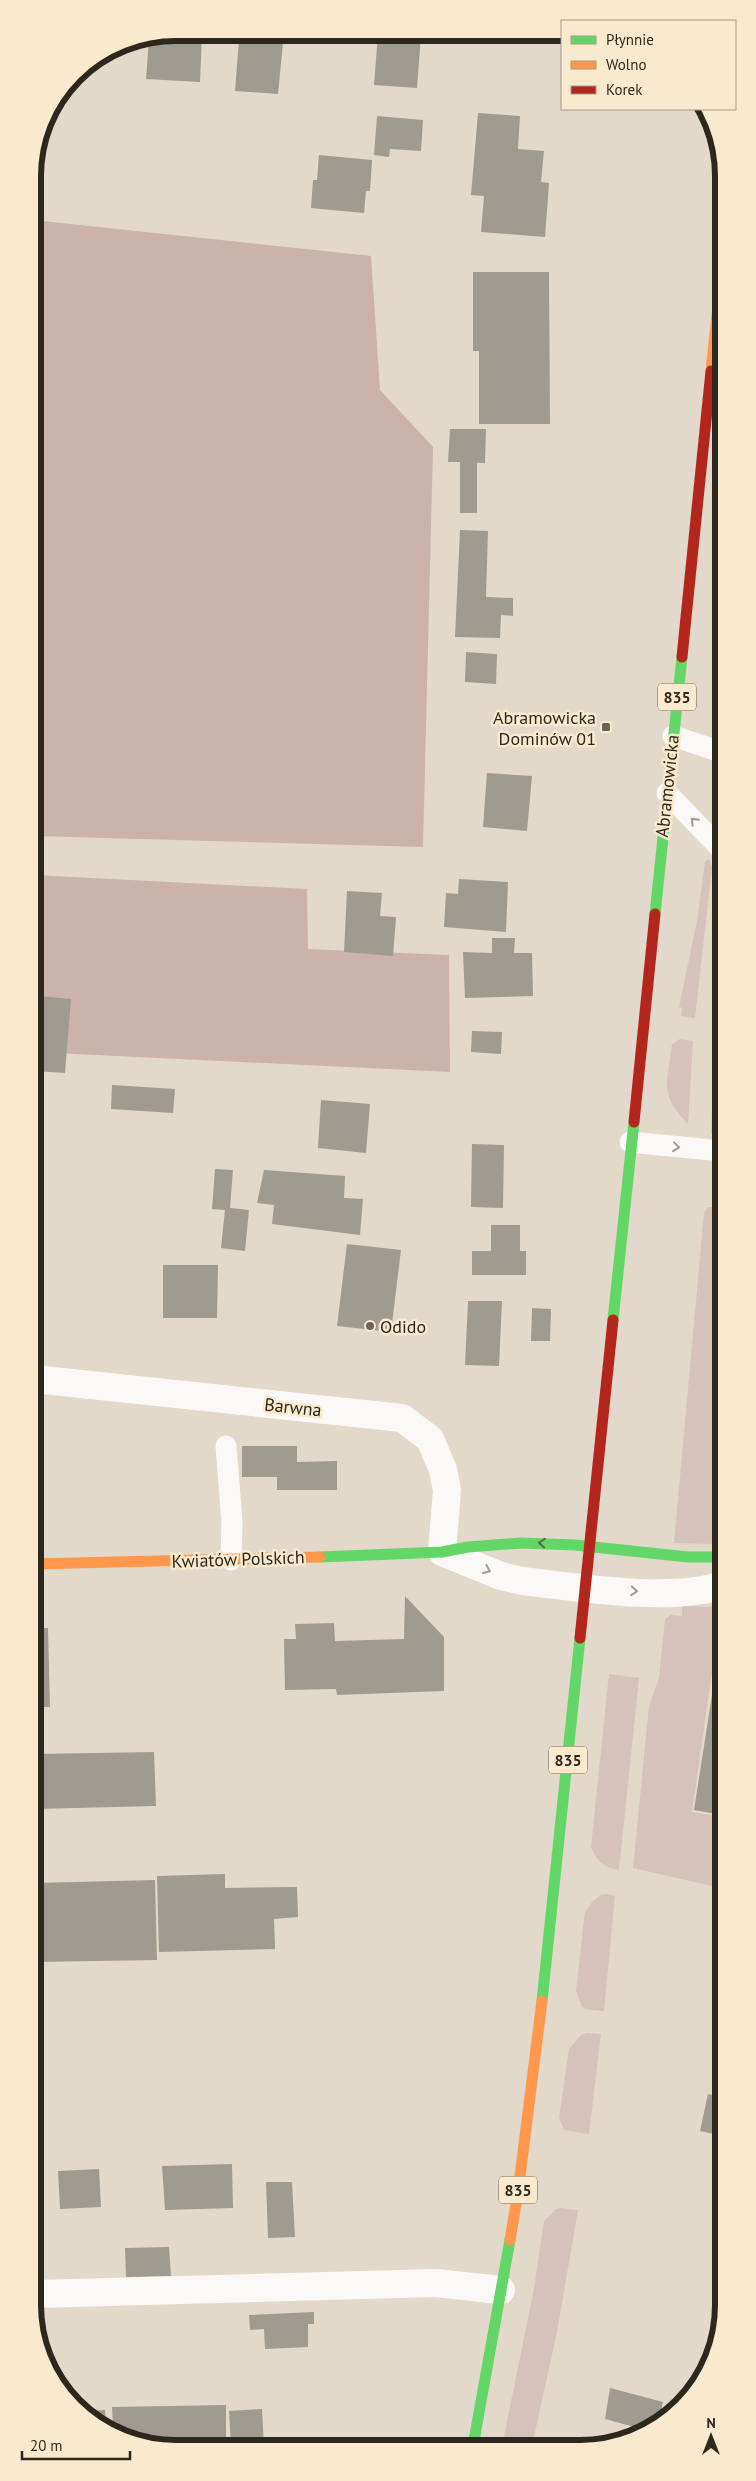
<svg xmlns="http://www.w3.org/2000/svg" width="756" height="2481" font-family="'PT Sans',sans-serif">
  <style>
    .green { fill: #d5c2ba }
    .forest { fill: #cbb3ab }
    .building { fill: #9f9b90 }
    .lines { fill: none; stroke-linecap: round; stroke-linejoin: round }
    .lane { stroke: #fbf9f7; stroke-width: 21 }
    .street { stroke: #fbf9f7; stroke-width: 28 }
    .fast { stroke: #63d668; stroke-width: 11 }
    .slow { stroke: #ff974d; stroke-width: 11 }
    .jam { stroke: #b3261e; stroke-width: 11 }
    .oneway { stroke: #9e9b95 }
    .oneway2 { stroke: #45763f }
    .poi-dot { fill: #6c665a; stroke: #f9e9cd; stroke-width: 2 }
    .labels { text-anchor: middle; dominant-baseline: central; stroke-width: 5; stroke-linejoin: round; paint-order: stroke }
    .shield { fill: #f9e9cd; stroke: #6a6252; stroke-width: 1 }
    .shield-label { font-size: 16px; font-weight: bold; fill: #2d281d }
    .poi-label { font-size: 18px; fill: #2d281d; stroke: #f9e9cd; text-anchor: end }
    .street-label { font-size: 18px; fill: #2d281d; stroke: #f9e9cd }
    .rim { fill: none; stroke: #2d281d; stroke-width: 6 }
  </style>
  <rect width="100%" height="100%" fill="#e2d9ca"/>
  <g class="green">
    <polygon points="709,859 712,867 695,1018 681,1016 682,1008 679,1007 697,921 705,862"/>
    <path d="M680,1039L693,1041L688,1124C658,1094 668,1082 672,1044Z"/>
    <polygon points="715,1045 722,1045 722,1136 711,1133"/>
    <polygon points="708,1207 722,1207 722,1541 709,1544 674,1543 704,1213"/>
    <polygon points="722,1603 692,1812 723,1817 723,1839 716,1887 633,1868 649,1706 659,1678 665,1619 671,1615 682,1616 682,1606 709,1607"/>
    <path d="M609,1674L639,1678L619,1870C604,1868 597,1861 591,1847Z"/>
    <polygon points="608,1894 615,1896 604,2011 590,2010 582,2007 576,1991 585,1912 593,1901 601,1895"/>
    <polygon points="587,2033 601,2034 589,2134 564,2130 559,2118 569,2049 581,2035"/>
    <polygon points="561,2208 578,2210 557,2332 532,2446 502,2446 534,2289 544,2221 556,2209"/>
  </g>
  <g class="forest">
    <polygon points="33,220 371,256 380,390 433,447 423,847 34,836"/>
    <polygon points="34,875 307,889 308,949 449,955 450,1072 34,1052"/>
  </g>
  <g class="building">
    <polygon points="171,33 202,35 200,82 146,79 149,38"/>
    <polygon points="378,34 421,35 417,88 374,85"/>
    <polygon points="239,39 283,43 278,94 235,91"/>
    <polygon points="478,113 520,116 518,149 544,151 541,182 549,183 545,237 481,232 484,196 471,195"/>
    <polygon points="377,116 423,120 421,151 390,149 389,157 374,155"/>
    <polygon points="319,155 372,160 370,191 366,191 364,213 311,208 313,180 317,180"/>
    <polygon points="473,272 549,272 550,424 479,424 479,351 473,351"/>
    <polygon points="450,429 486,429 485,463 477,463 477,513 460,513 460,462 448,462"/>
    <polygon points="460,530 488,531 486,597 513,598 513,616 501,615 500,638 455,637"/>
    <polygon points="466,652 497,654 496,684 465,682"/>
    <polygon points="487,773 532,776 527,831 483,827"/>
    <polygon points="459,879 508,882 506,932 444,927 446,893 458,894"/>
    <polygon points="347,891 382,893 380,916 396,917 393,956 344,952"/>
    <polygon points="492,938 515,938 514,953 532,953 533,996 465,998 463,952 492,953"/>
    <polygon points="720,986 722,986 722,1006 718,1005"/>
    <polygon points="39,996 71,999 65,1073 34,1071"/>
    <polygon points="472,1031 502,1032 501,1054 471,1052"/>
    <polygon points="112,1085 175,1089 173,1113 111,1109"/>
    <polygon points="34,1089 39,1089 35,1130 34,1130"/>
    <polygon points="321,1100 370,1104 366,1153 318,1148"/>
    <polygon points="472,1144 504,1145 503,1208 471,1207"/>
    <polygon points="215,1169 233,1170 230,1208 249,1210 245,1251 221,1248 225,1210 212,1209"/>
    <polygon points="264,1170 345,1176 344,1198 363,1199 360,1235 272,1224 274,1205 257,1203"/>
    <polygon points="491,1225 520,1225 520,1251 526,1251 526,1275 472,1275 472,1251 491,1251"/>
    <polygon points="347,1244 401,1250 391,1332 337,1326"/>
    <polygon points="163,1265 218,1265 217,1318 163,1318"/>
    <polygon points="468,1301 502,1301 499,1366 465,1365"/>
    <polygon points="532,1308 551,1309 550,1341 531,1341"/>
    <polygon points="242,1446 297,1446 297,1462 337,1461 337,1490 277,1490 277,1477 242,1477"/>
    <polygon points="405,1596 444,1637 444,1691 337,1695 336,1689 285,1690 284,1639 296,1639 295,1624 334,1623 335,1641 404,1639"/>
    <polygon points="34,1628 48,1628 50,1707 35,1707"/>
    <polygon points="719,1650 722,1651 723,1815 694,1810"/>
    <polygon points="154,1752 156,1806 35,1809 35,1754"/>
    <polygon points="225,1874 225,1888 297,1887 298,1917 274,1919 275,1949 159,1952 157,1876"/>
    <polygon points="155,1880 157,1960 35,1962 35,1883"/>
    <polygon points="708,2094 723,2098 723,2136 700,2131"/>
    <polygon points="232,2164 233,2208 165,2210 162,2166"/>
    <polygon points="99,2169 101,2207 60,2209 58,2171"/>
    <polygon points="266,2182 292,2182 295,2237 268,2238"/>
    <polygon points="169,2247 171,2276 126,2277 125,2248"/>
    <polygon points="314,2312 314,2324 308,2324 308,2347 265,2349 264,2329 250,2330 249,2315"/>
    <polygon points="610,2388 663,2402 658,2424 649,2431 605,2419"/>
    <polygon points="226,2405 226,2446 148,2446 113,2427 112,2407"/>
    <polygon points="262,2409 264,2446 231,2446 229,2411"/>
    <polygon points="105,2410 106,2423 84,2411"/>
  </g>
  <g class="lines">
    <g class="lane">
      <polyline points="673,736 721,752"/>
      <polyline points="667,793 722,850"/>
      <polyline points="630,1142 722,1151"/>
      <polyline points="226,1446 232,1522 231,1560"/>
    </g>
    <g class="street">
      <path d="M34,1379L402,1418L430,1439L443,1470L447,1490L442,1552L501,1576L522,1581C576,1587 672,1603 722,1585"/>
      <polyline points="35,2294 435,2283 501,2290"/>
    </g>
    <g class="fast">
      <polyline points="655,914 682,657"/>
      <polyline points="613,1320 634,1122"/>
      <polyline points="320,1557 442,1552 468,1547 521,1543 575,1545 688,1557 722,1557"/>
      <polyline points="542,2001 580,1638"/>
      <polyline points="473,2446 510,2240"/>
    </g>
    <g class="slow">
      <polyline points="711,371 721,278"/>
      <polyline points="34,1564 320,1557"/>
      <polyline points="510,2240 518,2192 542,2001"/>
    </g>
    <g class="jam">
      <polyline points="682,657 711,371"/>
      <polyline points="634,1122 655,914"/>
      <polyline points="580,1638 613,1320"/>
    </g>
  </g>
  <defs><path id="oneway-chevron" d="M-2-3.5L2.5 0L-2 3.5" fill="none" stroke-width="1.6" stroke-linecap="round" stroke-linejoin="round" transform="scale(1.25)"/></defs>
  <g class="oneway">
    <use href="#oneway-chevron" transform="translate(694 821) rotate(-134)"/>
    <use href="#oneway-chevron" transform="translate(676 1147) rotate(6)"/>
    <use href="#oneway-chevron" transform="translate(487 1570) rotate(23)"/>
    <use href="#oneway-chevron" transform="translate(634 1591) rotate(4)"/>
  </g>
  <use class="oneway2" href="#oneway-chevron" transform="translate(542 1543) rotate(-175)"/>
  <g class="poi-dot">
    <rect x="601" y="722" width="10" height="10" rx="2.5"/>
    <circle cx="370" cy="1326" r="5"/>
  </g>
  <g class="labels">
    <g class="shield">
      <rect x="658" y="683.5" width="38" height="27" rx="4"/>
      <rect x="549" y="1746.5" width="38" height="27" rx="4"/>
      <rect x="499" y="2176.5" width="38" height="27" rx="4"/>
    </g>
    <g class="shield-label">
      <text x="677" y="697">835</text>
      <text x="568" y="1760">835</text>
      <text x="518" y="2190">835</text>
    </g>
    <g class="poi-label">
      <text x="596" y="717">Abramowicka<tspan x="596" dy="21">Dominów 01</tspan></text>
      <text x="380" y="1326" text-anchor="start">Odido</text>
    </g>
    <g class="street-label">
      <text transform="translate(667 786) rotate(-84)">Abramowicka</text>
      <text transform="translate(293 1407) rotate(6)">Barwna</text>
      <text transform="translate(238 1559) rotate(-2)">Kwiatów Polskich</text>
    </g>
  </g>
  <path d="M0 0H756V2481H0ZM176 41H580A135 135 0 0 1 715 176V2305A135 135 0 0 1 580 2440H176A135 135 0 0 1 41 2305V176A135 135 0 0 1 176 41Z" fill="#f9e9cd" fill-rule="evenodd"/>
  <path class="rim" d="M176 41H580A135 135 0 0 1 715 176V2305A135 135 0 0 1 580 2440H176A135 135 0 0 1 41 2305V176A135 135 0 0 1 176 41Z"/>
  <rect x="561" y="20" width="175" height="90" fill="#f9e9cd" stroke="#a79c87"/>
  <rect x="571" y="36" width="25" height="8" fill="#63d668" stroke="#a79c87"/>
  <text x="606" y="45" font-size="15" fill="#2d281d">Płynnie</text>
  <rect x="571" y="61" width="25" height="8" fill="#ff974d" stroke="#a79c87"/>
  <text x="606" y="70" font-size="15" fill="#2d281d">Wolno</text>
  <rect x="571" y="86" width="25" height="8" fill="#b3261e" stroke="#a79c87"/>
  <text x="606" y="95" font-size="15" fill="#2d281d">Korek</text>
  <g transform="translate(711 2436)" stroke="#f9e9cd" stroke-width="4" paint-order="stroke">
  <path d="M0-4L9 19L0 12L-9 19Z" fill="#2d281d"/>
  <text y="-8" font-size="14" font-weight="bold" text-anchor="middle" fill="#2d281d">N</text>
  </g>
  <path d="M22 2451v8h108v-8" fill="none" stroke="#2d281d" stroke-width="2.5"/>
  <text x="30" y="2451" font-size="15" fill="#2d281d" stroke="#f9e9cd" stroke-width="4" paint-order="stroke">20 m</text>
</svg>
